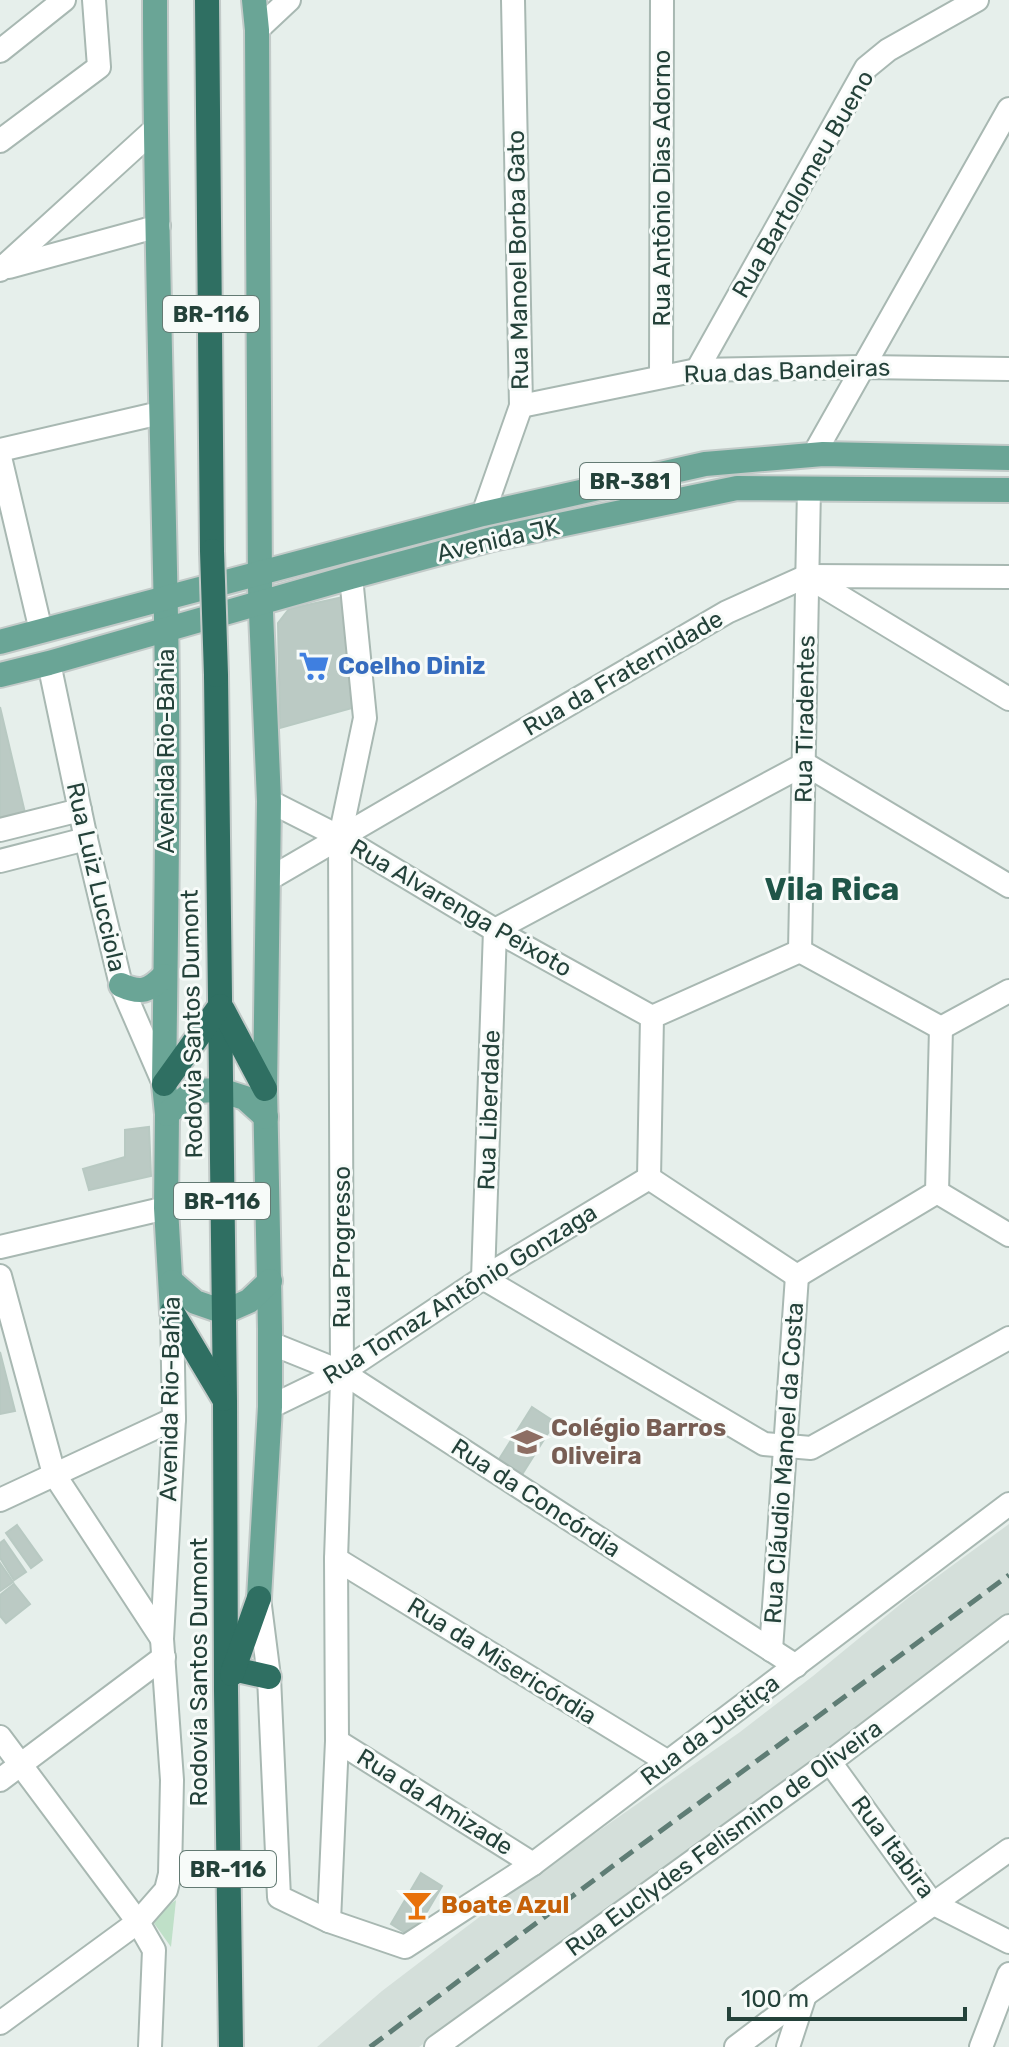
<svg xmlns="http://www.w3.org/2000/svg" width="1009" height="2047" font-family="Rubik,sans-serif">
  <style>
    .built { fill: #d4dfda }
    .green { fill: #bfe0c8 }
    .building { fill: #bbcac4; stroke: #b8c9c2; stroke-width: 2 }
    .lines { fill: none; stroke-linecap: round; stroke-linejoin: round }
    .minor-casing { stroke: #a8b8b2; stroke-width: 26 }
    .major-casing { stroke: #c2cac8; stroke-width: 28 }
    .highway-casing { stroke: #c2cac8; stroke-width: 28 }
    .minor { stroke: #fff; stroke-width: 22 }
    .major { stroke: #6aa596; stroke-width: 24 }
    .highway { stroke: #2f6f62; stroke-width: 24 }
    .rail { stroke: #5f7d75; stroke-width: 5; stroke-dasharray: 16 8; stroke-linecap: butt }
    .highway-bridge-casing { stroke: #c2cac8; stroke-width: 28; stroke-linecap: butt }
    .highway-bridge { stroke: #2f6f62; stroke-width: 24 }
    .labels { text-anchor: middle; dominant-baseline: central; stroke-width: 6; stroke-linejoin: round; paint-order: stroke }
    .shield { fill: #f7fbf9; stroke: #637a73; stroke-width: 2 }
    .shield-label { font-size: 22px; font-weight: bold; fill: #24423a }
    .street-label { font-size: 24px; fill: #24423a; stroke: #f7fbf9 }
    .shop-label { font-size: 24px; font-weight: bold; fill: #366cbe; stroke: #f7fbf9; text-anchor: start }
    .education-label { font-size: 24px; font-weight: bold; fill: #785e54; stroke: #f7fbf9; text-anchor: start }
    .food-label { font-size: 24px; font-weight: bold; fill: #c56008; stroke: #f7fbf9; text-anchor: start }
    .district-label { font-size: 32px; font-weight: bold; fill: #1f5548; stroke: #f7fbf9 }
  </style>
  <rect width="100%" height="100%" fill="#e6efeb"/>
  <polygon class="built" points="1009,1524 1009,1615 532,1966 419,2047 317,2047 382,1991 441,1946 530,1879 740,1732 813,1676 908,1598"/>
  <polygon class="green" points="176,1900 171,1947 151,1919"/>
  <g class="building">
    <polygon points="343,597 352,708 280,728 278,623 289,609"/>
    <polygon points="0,707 26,817 0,824"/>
    <polygon points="149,1127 151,1176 89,1190 83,1169 125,1157 125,1130"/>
    <polygon points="0,1352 15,1411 0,1414"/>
    <polygon points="532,1407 555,1422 521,1476 498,1461"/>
    <polygon points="17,1525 42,1560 31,1568 6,1533"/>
    <polygon points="4,1540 26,1572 14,1580 0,1558 0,1543"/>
    <polygon points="0,1563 13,1582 0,1591"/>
    <polygon points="14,1584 30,1604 6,1623 0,1616 0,1595"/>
    <polygon points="421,1873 442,1886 412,1937 391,1924"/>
  </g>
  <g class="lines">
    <g class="minor-casing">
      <g id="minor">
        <polyline points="257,30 289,0"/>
        <polyline points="0,51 64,0"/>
        <polyline points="0,141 99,67 94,0"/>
        <polyline points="9,267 159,226"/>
        <polyline points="0,270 155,129"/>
        <polyline points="697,370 866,68 888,50 977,0"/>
        <polyline points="661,376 662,0"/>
        <polyline points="521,406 697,370 863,367 1009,369"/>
        <polyline points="0,450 160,413"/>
        <polyline points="814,454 1009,109"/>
        <polyline points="0,457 41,631"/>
        <polyline points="483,514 521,406 513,0"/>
        <polyline points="808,577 1009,699"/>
        <polyline points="49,663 86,839 121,985 164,1084"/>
        <polyline points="269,801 340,837 495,930 652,1017"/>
        <polyline points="0,830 80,810"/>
        <polyline points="0,861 86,839"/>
        <polyline points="269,879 727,612 807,576 1009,577"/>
        <polyline points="1009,886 805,764 495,930 483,1278 764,1444 811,1448 1009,1338"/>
        <polyline points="800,951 809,488"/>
        <polyline points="941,1028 1009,991"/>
        <polyline points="649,1178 797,1276 937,1192 941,1028"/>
        <polyline points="649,1178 652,1017 800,951 941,1028"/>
        <polyline points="937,1192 1009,1235"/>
        <polyline points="0,1247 166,1208"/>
        <polyline points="0,1276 54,1474 162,1639"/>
        <polyline points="270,1343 342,1372 796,1666"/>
        <polyline points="270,1407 342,1372 483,1278 649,1178"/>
        <polyline points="0,1500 174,1419"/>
        <polyline points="336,1559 668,1762"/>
        <polyline points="259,1598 269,1677 279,1897 329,1921 405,1947 533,1864 1009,1504"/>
        <polyline points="771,1650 797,1276"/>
        <polyline points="0,1737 138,1922 154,1950 150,2047"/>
        <polyline points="337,1741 533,1864"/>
        <polyline points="830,1762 932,1903 1009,1942"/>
        <polyline points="0,1780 164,1657"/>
        <polyline points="329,1921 337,1741 336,1559 342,1380 340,837 365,718 351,577"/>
        <polyline points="0,2023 138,1922 166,1890 170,1874 172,1780 162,1639 174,1419 172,1312"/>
        <polyline points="436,2047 830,1762 1009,1626"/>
        <polyline points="736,2047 805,1995 1009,1850"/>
        <polyline points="788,2047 805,1995"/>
        <polyline points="981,2047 1009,1974"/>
      </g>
    </g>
    <g class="major-casing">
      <g id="major">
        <path d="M155,0C155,206 162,412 166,618C169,773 166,929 164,1084L167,1114L166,1208L172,1312"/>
        <polyline points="254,0 257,30 260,589 269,801 265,1089 270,1329 270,1407 259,1598"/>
        <polyline points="0,642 483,514 705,464 823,454 1009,458"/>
        <polyline points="0,675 49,663 351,577 492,539 737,488 1009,490"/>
        <path d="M121,985C141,994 149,991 164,976"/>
        <polyline points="167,1114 194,1091 220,1090 245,1098 266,1117"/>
        <polyline points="172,1282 195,1302 224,1312 249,1301 270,1281"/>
      </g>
    </g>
    <g class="highway-casing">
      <g id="highway">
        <polyline points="207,0 212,551"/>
        <polyline points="216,675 225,1401 226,1691 231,2047"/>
        <polyline points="223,1010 265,1089"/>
        <polyline points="164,1084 220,1006"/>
        <polyline points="172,1312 224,1399"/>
        <polyline points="233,1669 269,1677"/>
        <polyline points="232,1674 259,1598"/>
      </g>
    </g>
    <use href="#minor" class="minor"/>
    <use href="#major" class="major"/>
    <use href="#highway" class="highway"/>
    <polyline class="rail" points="370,2047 633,1851 813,1720 1009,1575"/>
    <g class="highway-bridge-casing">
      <polyline id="highway-bridge" points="212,551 216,675"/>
    </g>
    <use href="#highway-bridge" class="highway-bridge"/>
  </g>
  <defs>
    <g id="supermarket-bare" transform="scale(2.4)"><path d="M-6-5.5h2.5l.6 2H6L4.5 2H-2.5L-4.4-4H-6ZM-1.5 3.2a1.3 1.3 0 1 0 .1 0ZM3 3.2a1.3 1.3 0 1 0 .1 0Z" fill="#3f7fe0" stroke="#f7fbf9" stroke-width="2.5" paint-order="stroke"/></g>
    <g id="school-bare" transform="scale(2.4)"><path d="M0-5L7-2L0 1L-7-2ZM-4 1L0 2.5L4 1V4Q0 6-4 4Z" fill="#8d6e63" stroke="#f7fbf9" stroke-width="2.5" paint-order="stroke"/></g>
    <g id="bar-bare" transform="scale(2.4)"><path d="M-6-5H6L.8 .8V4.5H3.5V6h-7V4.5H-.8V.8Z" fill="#e8710a" stroke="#f7fbf9" stroke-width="2.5" paint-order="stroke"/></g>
  </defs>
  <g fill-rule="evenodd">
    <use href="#supermarket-bare" x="314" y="666"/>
    <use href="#school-bare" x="527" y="1442"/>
    <use href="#bar-bare" x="417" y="1905"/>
  </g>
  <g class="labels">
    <g class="shield">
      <rect x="163" y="296" width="96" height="36" rx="6"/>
      <rect x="580" y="463" width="100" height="36" rx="6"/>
      <rect x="174" y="1183" width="96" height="36" rx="6"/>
      <rect x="180" y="1851" width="96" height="36" rx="6"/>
    </g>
    <g class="shield-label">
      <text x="211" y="314">BR-116</text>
      <text x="630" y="481">BR-381</text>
      <text x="222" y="1201">BR-116</text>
      <text x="228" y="1869">BR-116</text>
    </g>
    <g class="street-label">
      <text transform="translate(803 184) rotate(-60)">Rua Bartolomeu Bueno</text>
      <text transform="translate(662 188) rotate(-90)">Rua Antônio Dias Adorno</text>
      <text transform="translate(518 260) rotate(-91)">Rua Manoel Borba Gato</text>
      <text transform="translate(787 371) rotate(-2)">Rua das Bandeiras</text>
      <text transform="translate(498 540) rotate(-13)">Avenida JK</text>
      <text transform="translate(623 673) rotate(-30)">Rua da Fraternidade</text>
      <text transform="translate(805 719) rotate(-89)">Rua Tiradentes</text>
      <text transform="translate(166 751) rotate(-90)">Avenida Rio-Bahia</text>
      <text transform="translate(96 877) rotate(77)">Rua Luiz Lucciola</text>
      <text transform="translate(461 908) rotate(30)">Rua Alvarenga Peixoto</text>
      <text transform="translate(192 1024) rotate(-91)">Rodovia Santos Dumont</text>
      <text transform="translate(489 1110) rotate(-88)">Rua Liberdade</text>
      <text transform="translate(342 1247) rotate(-90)">Rua Progresso</text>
      <text transform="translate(460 1294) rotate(-32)">Rua Tomaz Antônio Gonzaga</text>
      <text transform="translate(170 1399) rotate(-89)">Avenida Rio-Bahia</text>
      <text transform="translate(784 1463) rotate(-86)">Rua Cláudio Manoel da Costa</text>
      <text transform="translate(536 1498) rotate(33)">Rua da Concórdia</text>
      <text transform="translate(502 1661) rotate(32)">Rua da Misericórdia</text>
      <text transform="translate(199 1672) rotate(-90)">Rodovia Santos Dumont</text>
      <text transform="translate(710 1730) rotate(-37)">Rua da Justiça</text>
      <text transform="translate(435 1802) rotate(32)">Rua da Amizade</text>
      <text transform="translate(724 1838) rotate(-36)">Rua Euclydes Felismino de Oliveira</text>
      <text transform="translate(893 1847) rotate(53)">Rua Itabira</text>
    </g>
    <g class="shop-label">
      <text x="338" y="666">Coelho Diniz</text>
    </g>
    <g class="education-label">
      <text x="551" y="1428">Colégio Barros<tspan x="551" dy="28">Oliveira</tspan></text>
    </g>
    <g class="food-label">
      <text x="441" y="1905">Boate Azul</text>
    </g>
    <g class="district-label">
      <text x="832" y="889">Vila Rica</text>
    </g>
  </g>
  <path d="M729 2007v12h236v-12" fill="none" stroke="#24423a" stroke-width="4"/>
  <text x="741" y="2007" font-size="24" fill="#24423a" stroke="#f7fbf9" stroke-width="6" paint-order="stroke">100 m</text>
</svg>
